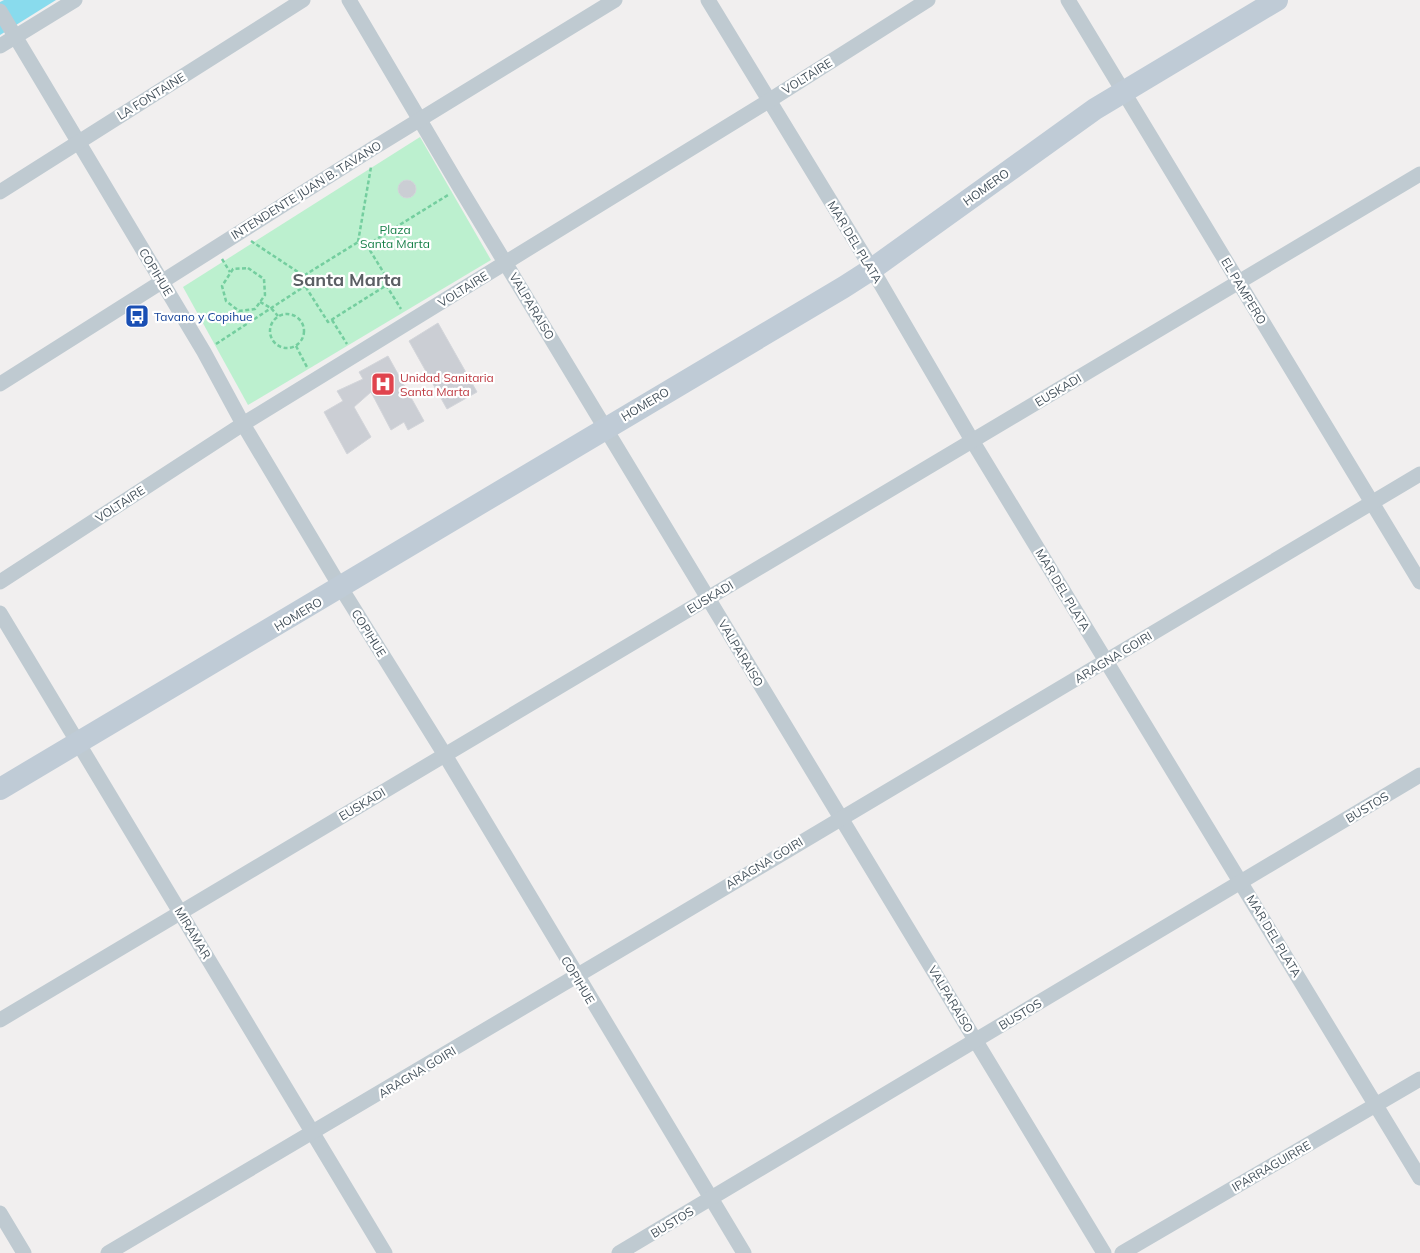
<svg xmlns="http://www.w3.org/2000/svg" width="1420" height="1253" font-family="Mulish,sans-serif">
  <style>
    .green { fill: #bcf0cf }
    .water { fill: #89dbed }
    .building { fill: #cbced4; stroke: #d3d5da }
    .lines { fill: none; stroke-linecap: round; stroke-linejoin: round }
    .path { stroke: #74ce9f; stroke-width: 2.5; stroke-dasharray: 4 2.5; stroke-linecap: butt }
    .street { stroke: #bfcad1; stroke-width: 15 }
    .secondary { stroke: #bfcbd6; stroke-width: 22 }
    .labels { text-anchor: middle; dominant-baseline: central; stroke-width: 4.5; stroke-linejoin: round; paint-order: stroke }
    .street-label { font-size: 12px; fill: #46535d; stroke: #fff }
    .park-label { font-size: 12px; fill: #167f48; stroke: #fff }
    .transit-label { font-size: 12px; fill: #164399; stroke: #fff; text-anchor: start }
    .health-label { font-size: 12px; fill: #be3a42; stroke: #fff; text-anchor: start }
    .district-label { font-size: 18px; font-weight: bold; fill: #5b5f64; stroke: #fff }
  </style>
  <rect width="100%" height="100%" fill="#f1efef"/>
  <polygon class="green" points="420,137 491,260 248,405 183,287"/>
  <polygon class="water" points="4,0 56,0 0,35 0,2"/>
  <g class="building">
    <circle cx="407" cy="189" r="9"/>
    <polygon points="438,323 477,392 447,409 409,341"/>
    <polygon points="388,356 424,421 408,430 404,422 391,430 371,392 354,407 371,437 347,454 324,412 343,401 337,391 363,379 359,372"/>
  </g>
  <g class="lines">
    <g class="path">
      <polyline points="393,229 402,244"/>
      <polygon points="363,239 390,283 328,322 300,278"/>
      <polyline points="251,241 304,276"/>
      <polyline points="358,242 371,167"/>
      <polyline points="367,245 448,195"/>
      <polyline points="222,259 230,272"/>
      <polygon points="248,268 264,279 265,295 255,309 239,311 226,301 222,286 233,269"/>
      <polyline points="386,285 401,309"/>
      <polyline points="260,302 271,308 278,316"/>
      <circle cx="287" cy="331" r="17"/>
      <polyline points="332,320 347,344"/>
      <polyline points="216,344 305,286"/>
      <polyline points="296,346 308,369"/>
    </g>
    <g class="street">
      <polyline points="349,0 460,188 1104,1253"/>
      <polyline points="708,0 872,269 973,442 1420,1178"/>
      <polyline points="1068,0 1420,582"/>
      <polyline points="0,11 204,352 243,424 341,588 445,755 744,1253"/>
      <polyline points="0,46 75,0"/>
      <polyline points="0,192 303,0"/>
      <polyline points="0,384 375,147 615,0"/>
      <polyline points="0,582 243,424 770,100 928,0"/>
      <polyline points="0,613 385,1253"/>
      <polyline points="0,1020 1420,174"/>
      <polyline points="0,1213 24,1253"/>
      <path d="M108,1253C547,996 982,733 1420,474"/>
      <polyline points="619,1253 1420,775"/>
      <polyline points="1122,1253 1420,1079"/>
    </g>
    <polyline class="secondary" points="0,789 844,287 872,269 1095,109 1277,0"/>
  </g>
  <defs>
    <g id="bus-square" transform="scale(1.25)"><rect x="-9" y="-9" width="18" height="18" rx="4" fill="#1a4fb4" stroke="#fff"/><path d="M-5-6H5V4H4V6H2V4H-2V6H-4V4H-5ZM-3.5-4V0h7V-4ZM-3.5 1.2v1.5H-2V1.2ZM2 1.2v1.5H3.5V1.2Z" fill="#fff"/></g>
    <g id="hospital-square" transform="scale(1.25)"><rect x="-9" y="-9" width="18" height="18" rx="4" fill="#e0444e" stroke="#fff"/><path d="M-5-5h3v3.5h4V-5h3V5h-3V1.5h-4V5h-3Z" fill="#fff"/></g>
  </defs>
  <g fill-rule="evenodd">
    <use href="#bus-square" x="137" y="316"/>
    <use href="#hospital-square" x="383" y="384"/>
  </g>
  <g class="labels">
    <g class="street-label">
      <text transform="translate(807 76) rotate(-32)">VOLTAIRE</text>
      <text transform="translate(151 96) rotate(-32)">LA FONTAINE</text>
      <text transform="translate(986 187) rotate(-36)">HOMERO</text>
      <text transform="translate(306 190) rotate(-32)">INTENDENTE JUAN B. TAVANO</text>
      <text transform="translate(855 242) rotate(59)">MAR DEL PLATA</text>
      <text transform="translate(156 272) rotate(59)">COPIHUE</text>
      <text transform="translate(463 289) rotate(-32)">VOLTAIRE</text>
      <text transform="translate(1244 291) rotate(59)">EL PAMPERO</text>
      <text transform="translate(532 306) rotate(59)">VALPARAISO</text>
      <text transform="translate(1058 390) rotate(-31)">EUSKADI</text>
      <text transform="translate(645 404) rotate(-31)">HOMERO</text>
      <text transform="translate(120 504) rotate(-33)">VOLTAIRE</text>
      <text transform="translate(1063 590) rotate(59)">MAR DEL PLATA</text>
      <text transform="translate(710 597) rotate(-31)">EUSKADI</text>
      <text transform="translate(298 614) rotate(-31)">HOMERO</text>
      <text transform="translate(369 633) rotate(58)">COPIHUE</text>
      <text transform="translate(741 653) rotate(59)">VALPARAISO</text>
      <text transform="translate(1113 657) rotate(-31)">ARAGNA GOIRI</text>
      <text transform="translate(362 804) rotate(-31)">EUSKADI</text>
      <text transform="translate(1367 807) rotate(-31)">BUSTOS</text>
      <text transform="translate(764 863) rotate(-31)">ARAGNA GOIRI</text>
      <text transform="translate(193 933) rotate(59)">MIRAMAR</text>
      <text transform="translate(1274 936) rotate(59)">MAR DEL PLATA</text>
      <text transform="translate(578 980) rotate(59)">COPIHUE</text>
      <text transform="translate(951 999) rotate(59)">VALPARAISO</text>
      <text transform="translate(1020 1014) rotate(-31)">BUSTOS</text>
      <text transform="translate(417 1072) rotate(-31)">ARAGNA GOIRI</text>
      <text transform="translate(1271 1166) rotate(-30)">IPARRAGUIRRE</text>
      <text transform="translate(672 1222) rotate(-31)">BUSTOS</text>
    </g>
    <g class="park-label">
      <text x="395" y="229">Plaza<tspan x="395" dy="14">Santa Marta</tspan></text>
    </g>
    <g class="transit-label">
      <text x="154" y="316">Tavano y Copihue</text>
    </g>
    <g class="health-label">
      <text x="400" y="377">Unidad Sanitaria<tspan x="400" dy="14">Santa Marta</tspan></text>
    </g>
    <g class="district-label">
      <text x="347" y="279">Santa Marta</text>
    </g>
  </g>
</svg>
